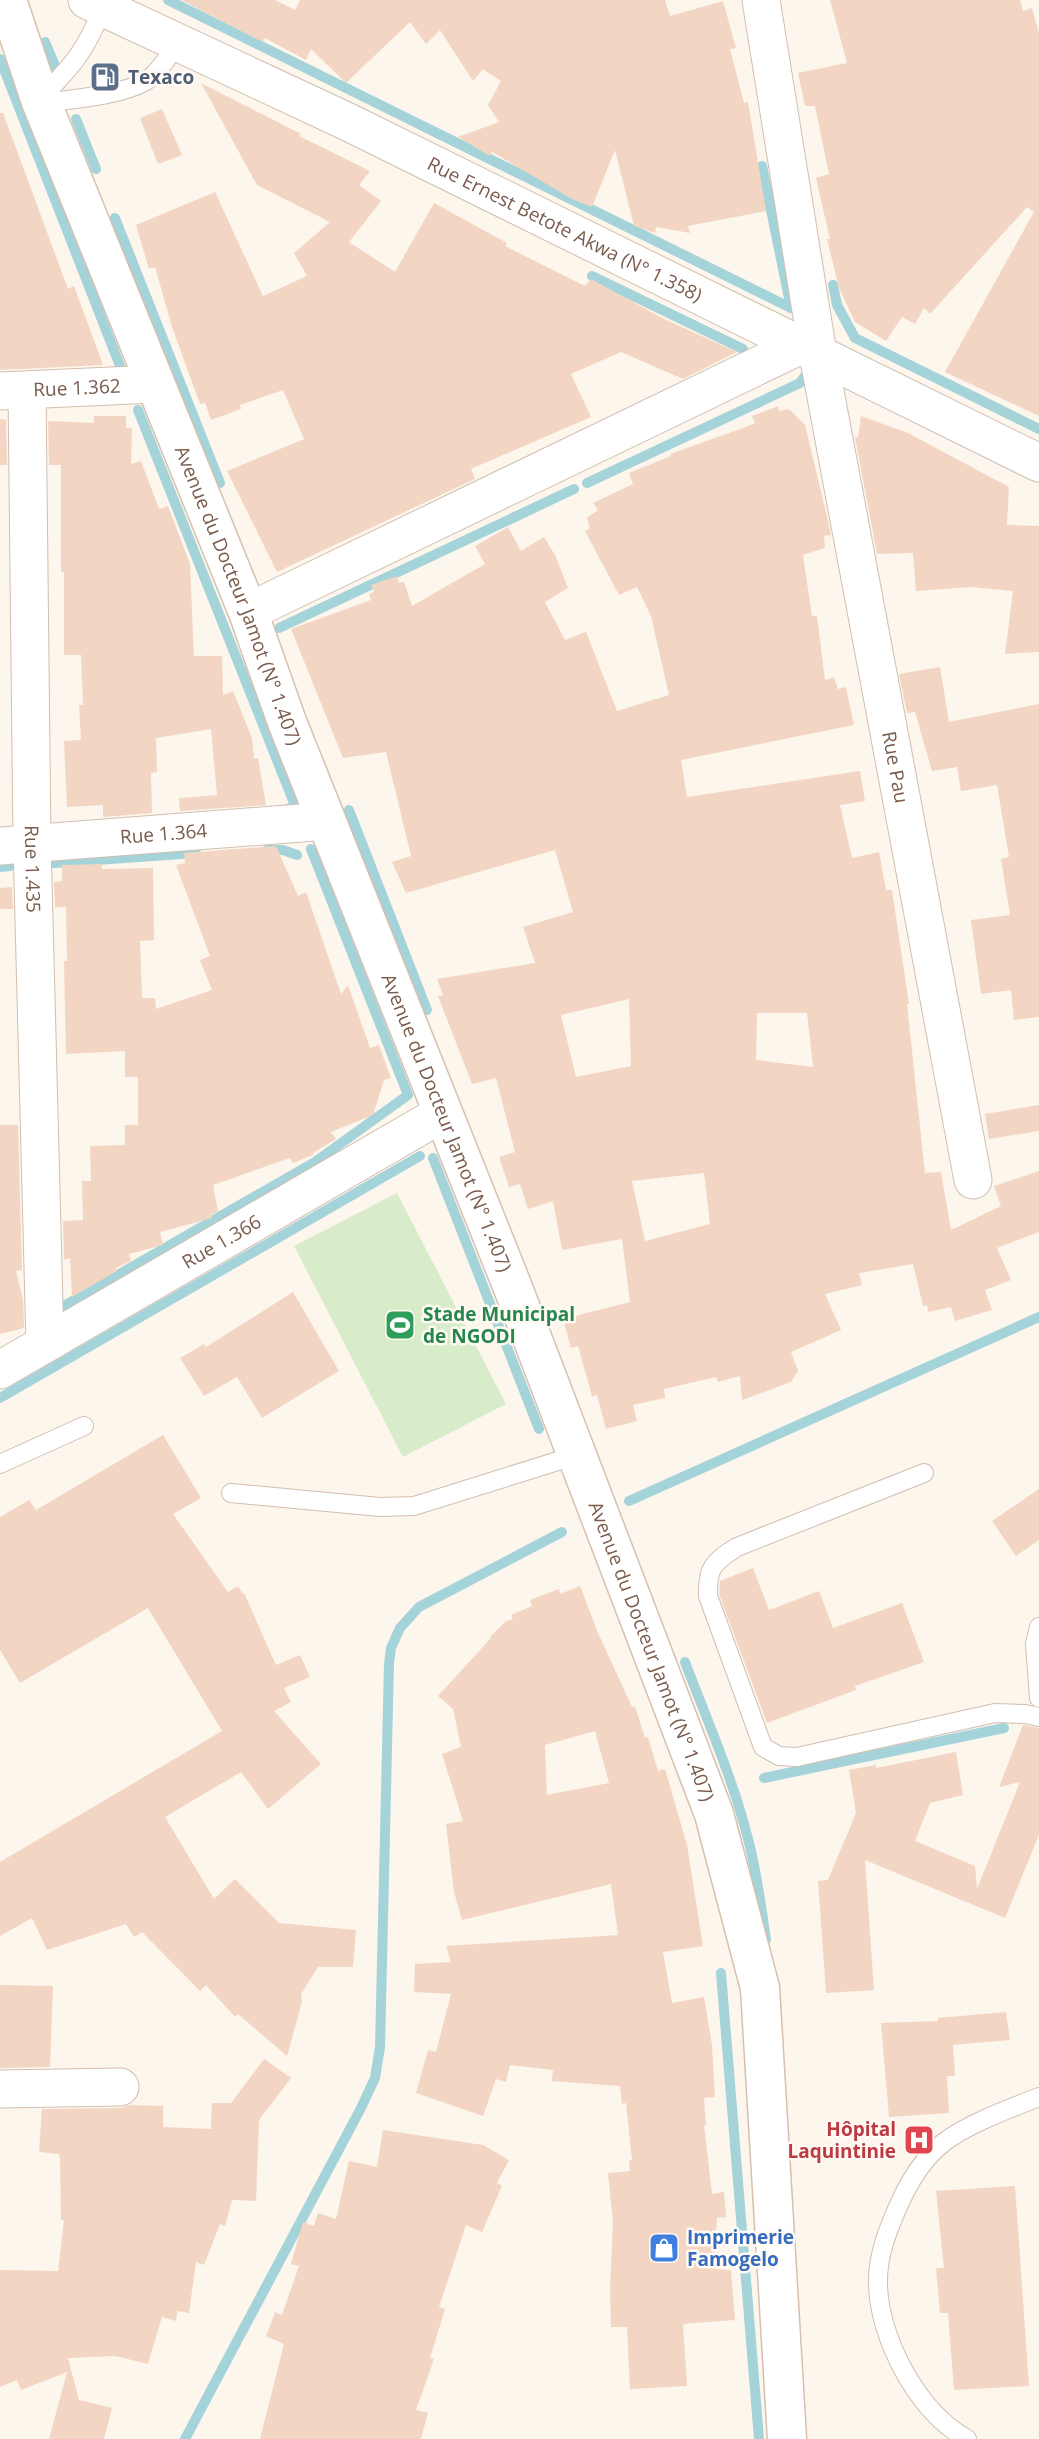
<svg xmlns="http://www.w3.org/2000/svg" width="1039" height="2439" font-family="'Open Sans',sans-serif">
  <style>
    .green { fill: #d8ecc9 }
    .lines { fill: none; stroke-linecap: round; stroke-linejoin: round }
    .stream { stroke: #a5d3da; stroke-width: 10 }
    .building { fill: #f3d5c3; fill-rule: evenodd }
    .service-casing { stroke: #d1beb0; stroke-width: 20 }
    .minor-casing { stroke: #d1beb0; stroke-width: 39 }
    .secondary-casing { stroke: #d6c0b0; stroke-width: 41 }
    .service { stroke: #fff; stroke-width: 18 }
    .minor { stroke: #fff; stroke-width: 37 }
    .secondary { stroke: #fff; stroke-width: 38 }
    .labels { text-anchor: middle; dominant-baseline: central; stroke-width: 5; stroke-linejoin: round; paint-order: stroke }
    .service-label { font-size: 19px; font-weight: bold; fill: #4e5e75; stroke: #fffaf3; text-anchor: start }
    .street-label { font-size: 19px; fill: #7a5c4d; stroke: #fffaf3 }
    .leisure-label { font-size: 19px; font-weight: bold; fill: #27864d; stroke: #fffaf3; text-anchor: start }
    .health-label { font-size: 19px; font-weight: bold; fill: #be3a42; stroke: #fffaf3; text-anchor: end }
    .shop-label { font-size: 19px; font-weight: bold; fill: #366cbe; stroke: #fffaf3; text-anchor: start }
  </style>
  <rect width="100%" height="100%" fill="#fdf6ec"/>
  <polygon class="green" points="397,1193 506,1404 403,1457 294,1246"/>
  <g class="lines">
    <g class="stream">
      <polyline points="168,0 791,308"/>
      <polyline points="45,42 61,80"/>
      <polyline points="0,59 122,371"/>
      <polyline points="76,119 96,169"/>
      <polyline points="762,166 791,308"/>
      <polyline points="115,218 220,483"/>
      <polyline points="592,276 743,349"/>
      <polyline points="833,285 837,305 855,338 1039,429"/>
      <polyline points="138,410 294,803 293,807 285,810"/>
      <polyline points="587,483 800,383 804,377"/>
      <polyline points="279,628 574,489"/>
      <polyline points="349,810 427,1010"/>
      <polyline points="267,850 283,850 297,855"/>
      <polyline points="54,863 196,853"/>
      <polyline points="0,867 10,866"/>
      <polyline points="433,1158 539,1429"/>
      <polyline points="62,1307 315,1162 408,1095 311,849"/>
      <polyline points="0,1398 420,1156"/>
      <polyline points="629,1501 1039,1317"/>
      <path d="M685,1662C707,1720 733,1779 748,1839C757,1872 761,1906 766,1940"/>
      <polyline points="764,1778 1004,1728"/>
      <polyline points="721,1973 759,2439"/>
      <polyline points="185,2439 361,2108 375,2078 380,2047 389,1664 391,1648 400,1628 419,1607 562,1532"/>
    </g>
  </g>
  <g class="building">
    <polygon points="181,0 275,0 295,10 300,0 665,0 670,16 723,1 736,48 730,49 744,103 748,102 766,211 688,226 690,233 656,227 655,233 634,226 615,150 592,207 572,199 492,152 490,156 458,137 499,122 488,105 501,81 483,69 473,81 440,30 426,44 410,22 346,83 311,49 306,60 265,38 263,42"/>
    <polygon points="830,0 1020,0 1023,11 1032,8 1039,33 1039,416 945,372 1034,212 1027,207 930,314 924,308 915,324 902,317 886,341 855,322 839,288 827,239 830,239 816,178 829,174 815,106 805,106 798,73 847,63"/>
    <polygon points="201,83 301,134 299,136 370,171 359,185 381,201 349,242 395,272 434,203 507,243 505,246 585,286 591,279 664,319 737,352 683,379 621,352 571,374 591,417 471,469 475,479 277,572 227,471 304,439 283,390 240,405 241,409 211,420 205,403 200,404 172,327 155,267 149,269 136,225 215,192 263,296 307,276 294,253 330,222 257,185"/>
    <polygon points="162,109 182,155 158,164 140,118"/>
    <polygon points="0,113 3,113 68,289 74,286 103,365 0,370"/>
    <path d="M778,406L779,411L789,409L805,425L826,512L831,535L824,536L825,548L803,555L812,616H817L825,680L834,677L838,689L846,687L854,725L681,760L687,797L860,771L865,801L840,805L852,858L879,852L886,890H892L909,1004H907L925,1173L941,1172L951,1230L1001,1206L994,1186L1039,1171V1232L997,1248L1011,1280L985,1290L992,1310L955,1321L951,1307L928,1312L927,1305L923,1306L913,1264L859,1273L862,1285L825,1294L841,1330L791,1352L798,1371L791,1382L742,1400L740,1376L718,1382L716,1377L664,1389L665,1398L633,1405L637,1421L606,1429L597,1395L592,1396L578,1346L571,1348L563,1319L630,1302L622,1239L562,1250L553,1201L528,1209L520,1184L509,1187L499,1157L515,1152L496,1078L472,1084L438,996L443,995L437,979L535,963L523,927L573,912L555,850L406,893L392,862L411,856L386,752L343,758L291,629L371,600L369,594L374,592L371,585L397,576L399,583L404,582L412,606L485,564L475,546L508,527L521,551L544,537L555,555L568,588L545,602L565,640L586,632L617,711L669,695L651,616L637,587L619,595L585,531L590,529L587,518L598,510L593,503L633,484L629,473L671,456L670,454L743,428L755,423L752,416ZM629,999L631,1066L576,1077L561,1015ZM757,1013H807L813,1067L756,1060ZM704,1173L710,1224L645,1241L632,1181Z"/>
    <polygon points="94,416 126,416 126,428 132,428 131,464 141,461 159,509 168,506 190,564 194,656 222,656 223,695 233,691 252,738 254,759 258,758 266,805 180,811 179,798 217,795 211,729 156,738 157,772 151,773 152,813 103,817 103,805 67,807 64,741 81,740 79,705 83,705 81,655 64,655 64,572 61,572 61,465 49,465 48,421 94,423"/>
    <polygon points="861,416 908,433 1009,487 1007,525 1039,526 1039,652 1005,654 1013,591 971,587 916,591 913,553 877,554 855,437 858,437"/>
    <polygon points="0,419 6,420 7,465 0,465"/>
    <polygon points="940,667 949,722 1039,704 1039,1017 1014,1020 1011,990 981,994 971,920 1010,915 1001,859 1009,857 997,785 961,791 957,767 932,771 915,712 907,713 899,674"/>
    <polygon points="276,846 298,896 306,892 341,994 348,985 370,1048 379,1045 391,1078 384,1080 373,1115 331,1132 336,1139 313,1153 313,1155 293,1163 290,1158 213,1185 218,1212 211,1214 212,1218 160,1232 163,1245 129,1254 131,1261 116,1268 117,1271 72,1297 70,1258 64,1260 63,1221 83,1220 82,1181 91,1181 90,1146 125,1145 125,1125 138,1125 138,1077 125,1077 125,1051 66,1054 64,961 67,961 66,907 55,907 54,882 62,881 62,865 102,864 102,869 153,868 154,940 140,941 142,998 155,998 156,1009 212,990 200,960 210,956 176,865 185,863 184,853"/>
    <polygon points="12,887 13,909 0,909 0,888"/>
    <polygon points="1039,1105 1039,1131 989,1139 985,1114"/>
    <polygon points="0,1125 18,1125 22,1270 16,1271 23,1300 24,1328 0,1334"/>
    <polygon points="293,1292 339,1371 262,1418 237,1377 204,1396 180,1358 204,1344 206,1347"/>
    <polygon points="163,1435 201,1498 173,1514 228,1592 238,1586 243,1594 244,1593 276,1665 300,1655 310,1677 284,1688 291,1702 274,1711 321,1764 268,1809 241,1772 165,1817 214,1899 235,1879 279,1923 356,1930 353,1967 318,1967 301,1994 302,2002 287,2056 238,2014 235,2017 206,1985 200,1991 142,1932 134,1937 126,1924 47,1950 32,1918 0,1936 0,1862 222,1731 148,1608 20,1683 0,1650 0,1517 29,1500 36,1510"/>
    <polygon points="1039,1489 1039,1540 1016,1556 992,1521"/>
    <polygon points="753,1568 769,1610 819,1591 833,1628 902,1603 924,1662 855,1686 856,1690 767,1723 719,1594 720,1581"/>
    <path d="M580,1586L598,1633L632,1707L635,1706L645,1738L648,1737L658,1771L665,1769L687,1845L703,1946L663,1952L672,2003L704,1997L712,2045L715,2097L704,2098L706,2125H704L712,2194L724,2192L726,2217L717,2218L714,2269L731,2270L735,2320L683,2324L687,2386L630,2389L627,2327H611L610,2288L613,2222L608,2173L630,2171L629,2160H632L626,2103L622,2104L620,2086L552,2081L553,2070L510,2065L506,2082L496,2079L483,2116L416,2093L428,2050L436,2052L451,1994L414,1992L415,1964L451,1962L446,1946L618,1935L611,1884L462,1920L454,1892L446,1824L463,1821L442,1754L461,1747L453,1709L438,1696L491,1638L490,1637L506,1621L513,1619L511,1615L532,1606L530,1600L559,1589L560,1594ZM595,1731L609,1783L547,1795L545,1745Z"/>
    <polygon points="1023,1725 1039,1728 1039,1835 1005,1918 865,1860 874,1990 826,1993 818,1881 828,1880 856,1813 849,1770 876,1765 876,1768 956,1752 963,1795 930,1803 915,1841 975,1866 977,1889 1020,1782 999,1787"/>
    <polygon points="0,1985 53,1986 50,2067 0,2068"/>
    <polygon points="1006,2012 1010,2040 953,2045 955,2076 947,2076 949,2113 889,2117 881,2023 938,2021 938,2018"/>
    <polygon points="264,2059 291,2078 259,2120 256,2201 232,2200 225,2226 220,2224 204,2265 196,2262 189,2313 177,2311 176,2321 162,2317 148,2364 115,2356 68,2358 79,2400 112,2408 104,2439 49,2439 67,2372 21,2390 17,2380 0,2387 0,2270 58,2271 64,2220 61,2220 60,2159 59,2154 39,2152 42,2109 120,2108 131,2105 163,2106 163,2127 211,2129 212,2103 231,2103"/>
    <polygon points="383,2130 483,2145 509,2160 497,2183 502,2186 482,2232 466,2225 439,2307 445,2309 430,2358 434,2359 416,2410 428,2413 421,2439 260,2439 284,2344 266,2336 275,2312 282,2315 299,2266 291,2264 303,2222 314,2226 318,2213 336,2219 349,2161 377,2167"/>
    <polygon points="1015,2186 1029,2386 954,2390 948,2313 940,2313 936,2268 944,2268 936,2191"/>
  </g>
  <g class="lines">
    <g class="service-casing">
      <g id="service">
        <path d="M40,99C72,66 86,51 103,7"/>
        <path d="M42,103C72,99 120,96 146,81C159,72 170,55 178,42"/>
        <polyline points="0,1464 84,1426"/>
        <path d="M924,1473L737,1547C713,1562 707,1568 708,1596L763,1747L779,1756L797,1757L995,1713L1025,1714L1039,1717"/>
        <polyline points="231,1493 380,1507 414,1506 577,1455"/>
        <polyline points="1039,1627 1035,1644 1039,1698"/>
        <path d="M967,2439C918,2412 879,2339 878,2284C877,2254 890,2224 902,2198C912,2177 925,2157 943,2143C967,2124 1011,2108 1039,2097"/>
      </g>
    </g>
    <g class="minor-casing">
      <g id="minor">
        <path id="s1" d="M87,0L348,122L1039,463"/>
        <path id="s2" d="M761,0L818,354L973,1180"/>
        <path id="s3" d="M0,391L155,384"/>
        <path id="s4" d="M27,391L32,843L45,1344"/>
        <polyline points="248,612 801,345"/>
        <path id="s5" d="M0,846L327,821"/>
        <path id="s6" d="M0,1370L443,1113"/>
        <polyline points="0,2089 120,2087"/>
      </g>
    </g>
    <g class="secondary-casing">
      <g id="secondary">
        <path id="s7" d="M7,0L40,99L248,612L287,722L513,1288L714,1814L760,1988L787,2439"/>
      </g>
    </g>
    <use href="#service" class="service"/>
    <use href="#minor" class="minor"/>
    <use href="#secondary" class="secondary"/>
  </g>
  <defs>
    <g id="fuel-square" transform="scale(1.575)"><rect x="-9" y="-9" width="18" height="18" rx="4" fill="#5c6f8a" stroke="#fffaf3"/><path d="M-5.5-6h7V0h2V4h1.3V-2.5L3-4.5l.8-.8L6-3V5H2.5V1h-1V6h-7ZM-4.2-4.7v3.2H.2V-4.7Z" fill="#fff"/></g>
    <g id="stadium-square" transform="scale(1.575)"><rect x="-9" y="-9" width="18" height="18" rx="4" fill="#2e9e5b" stroke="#fffaf3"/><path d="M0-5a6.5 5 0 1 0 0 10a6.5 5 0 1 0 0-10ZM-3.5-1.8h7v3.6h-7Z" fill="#fff"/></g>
    <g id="hospital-square" transform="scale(1.575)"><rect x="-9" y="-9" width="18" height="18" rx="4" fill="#e0444e" stroke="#fffaf3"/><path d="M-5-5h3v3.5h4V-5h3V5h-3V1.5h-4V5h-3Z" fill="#fff"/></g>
    <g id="shop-square" transform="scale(1.575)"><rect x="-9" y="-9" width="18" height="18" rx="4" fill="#3f7fe0" stroke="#fffaf3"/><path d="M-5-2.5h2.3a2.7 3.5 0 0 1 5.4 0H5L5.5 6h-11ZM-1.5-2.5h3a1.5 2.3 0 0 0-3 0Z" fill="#fff"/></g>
  </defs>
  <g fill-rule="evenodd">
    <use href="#fuel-square" x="105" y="77"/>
    <use href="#stadium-square" x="400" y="1325"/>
    <use href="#hospital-square" x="919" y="2140"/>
    <use href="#shop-square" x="664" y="2248"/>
  </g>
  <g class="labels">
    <g class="service-label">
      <text x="128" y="77">Texaco</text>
    </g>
    <g class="street-label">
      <text stroke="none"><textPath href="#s1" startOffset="530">Rue Ernest Betote Akwa (N° 1.358)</textPath></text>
      <text stroke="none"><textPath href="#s3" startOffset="77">Rue 1.362</textPath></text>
      <text stroke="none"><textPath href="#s7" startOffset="639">Avenue du Docteur Jamot (N° 1.407)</textPath></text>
      <text stroke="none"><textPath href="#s2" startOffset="779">Rue Pau</textPath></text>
      <text stroke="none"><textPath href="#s5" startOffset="164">Rue 1.364</textPath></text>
      <text stroke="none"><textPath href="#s4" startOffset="478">Rue 1.435</textPath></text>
      <text stroke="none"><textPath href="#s7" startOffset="1206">Avenue du Docteur Jamot (N° 1.407)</textPath></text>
      <text stroke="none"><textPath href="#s6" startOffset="256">Rue 1.366</textPath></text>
      <text stroke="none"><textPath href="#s7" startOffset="1773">Avenue du Docteur Jamot (N° 1.407)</textPath></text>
    </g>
    <g class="leisure-label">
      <text x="423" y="1314">Stade Municipal<tspan x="423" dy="22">de NGODI</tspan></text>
    </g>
    <g class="health-label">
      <text x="896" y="2129">Hôpital<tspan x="896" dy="22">Laquintinie</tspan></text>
    </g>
    <g class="shop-label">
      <text x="687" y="2237">Imprimerie<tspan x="687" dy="22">Famogelo</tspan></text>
    </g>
  </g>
</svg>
